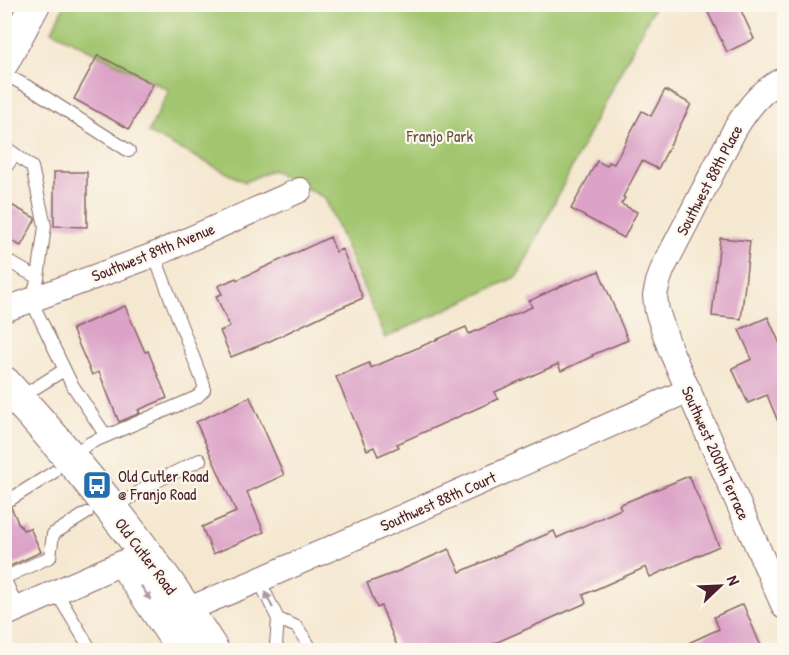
<svg xmlns="http://www.w3.org/2000/svg" width="789" height="655" font-family="'Patrick Hand',sans-serif">
  <style>
    .green { fill: #a2c670; stroke: #76724e; stroke-width: 1.5 }
    .building { fill: #dca2c7 }
    .lines { fill: none; stroke-linecap: round; stroke-linejoin: round }
    .service-casing { stroke: #866565; stroke-width: 14 }
    .minor-casing { stroke: #866565; stroke-width: 26 }
    .tertiary-casing { stroke: #866565; stroke-width: 32 }
    .secondary-casing { stroke: #866565; stroke-width: 35 }
    .service { stroke: #fff; stroke-width: 12 }
    .minor { stroke: #fff; stroke-width: 24 }
    .tertiary { stroke: #fff; stroke-width: 30 }
    .secondary { stroke: #fff; stroke-width: 33 }
    .oneway { fill: #ae9aa0 }
    .labels { text-anchor: middle; dominant-baseline: central; stroke-width: 4.5; stroke-linejoin: round; paint-order: stroke }
    .park-label { font-size: 16px; fill: #645140; stroke: #fbf7ec }
    .street-label { font-size: 16px; fill: #4a1f2b; stroke: #fbf7ec }
    .poi-label { font-size: 16px; fill: #4a1f2b; stroke: #fbf7ec; text-anchor: start }
  </style>
  <rect width="100%" height="100%" fill="#fbf7ec"/>
  <filter id="ink" filterUnits="userSpaceOnUse"><feTurbulence type="fractalNoise" baseFrequency=".0167" numOctaves="2"/><feDisplacementMap in="SourceGraphic" scale="12" xChannelSelector="R" yChannelSelector="G"/><feConvolveMatrix kernelMatrix="1 2 1 2 8 2 1 2 1" color-interpolation-filters="sRGB"/></filter>
  <filter id="wash" filterUnits="userSpaceOnUse"><feTurbulence type="fractalNoise" baseFrequency=".008" numOctaves="4" result="noise"/><feDisplacementMap in="SourceGraphic" scale="24" xChannelSelector="R" yChannelSelector="G"/><feGaussianBlur stdDeviation="1.35" result="paint"/><feColorMatrix in="noise" values="0 0 0 0 0 0 0 0 0 0 0 0 0 0 0 0 0 1.4 0 .05"/><feComposite in="paint" operator="in"/></filter>
  <g filter="url(#wash)">
    <rect width="100%" height="100%" fill="#f5e8d1"/>
    <polygon class="green" points="65,4 655,5 589,133 518,276 385,338 325,198 272,170 245,182 148,133 169,90 52,31"/>
    <g id="blocks">
      <g class="building">
        <polygon points="704,4 738,4 754,39 727,52"/>
        <polygon points="98,55 153,84 129,129 74,99"/>
        <polygon points="665,90 691,104 658,169 642,161 623,197 625,198 621,204 637,212 624,238 571,209 597,161 607,166 609,162 614,164 642,111 651,116"/>
        <polygon points="54,172 87,172 87,227 54,226"/>
        <polygon points="4,201 35,218 35,220 21,246 4,237"/>
        <polygon points="330,237 336,252 342,249 363,298 326,314 270,341 231,357 220,331 230,327 216,296 222,294 218,286 236,278 237,280"/>
        <polygon points="720,238 750,241 741,319 712,316"/>
        <polygon points="599,271 628,340 592,355 593,356 561,371 558,364 495,392 498,399 397,444 399,447 378,456 374,447 367,450 336,377 369,363 371,368 466,327 469,334 532,307 529,301 561,286"/>
        <polygon points="125,306 145,352 148,351 167,398 138,410 140,413 119,422 99,372 92,375 72,329"/>
        <polygon points="768,317 784,353 784,436 767,395 748,403 732,368 752,359 739,330"/>
        <polygon points="250,397 284,475 247,492 264,532 213,554 202,527 236,512 196,422"/>
        <polygon points="689,476 719,546 650,577 646,567 583,595 586,603 477,651 399,651 381,606 377,608 367,583 394,573 449,549 460,572 554,531 557,538 621,509 619,505"/>
        <polygon points="4,504 11,507 20,527 21,526 23,530 30,528 41,552 4,569"/>
        <polygon points="743,604 763,651 671,651 719,629 714,617"/>
      </g>
    </g>
  </g>
  <g filter="url(#ink)">
    <use href="#blocks" fill-opacity="0" stroke="#866565" stroke-width="1.5"/>
    <g class="lines">
      <g class="service-casing">
        <g id="service">
          <polyline points="4,74 34,90 129,151"/>
          <polyline points="4,146 32,167 45,226 38,278 31,300 71,383 106,436"/>
          <polyline points="4,170 15,154"/>
          <polyline points="4,259 38,278"/>
          <polyline points="19,398 64,370"/>
          <polyline points="70,456 90,443 197,397 204,390 204,385 154,255"/>
          <polyline points="11,499 54,472"/>
          <polyline points="115,508 151,484 200,460"/>
          <polyline points="4,578 50,557 53,534 87,513"/>
          <polyline points="4,578 18,609"/>
          <polyline points="259,580 278,619 276,645 279,650"/>
          <polyline points="56,592 91,650"/>
          <polyline points="278,619 297,627 312,650"/>
        </g>
      </g>
      <g class="minor-casing">
        <g id="minor">
          <path d="M784,79C761,90 748,108 735,129L663,268L658,282L655,296L657,311L670,349L784,607"/>
          <polyline points="4,310 154,255 300,190"/>
          <polyline points="186,610 259,580 689,390"/>
          <polyline points="4,615 124,562"/>
        </g>
      </g>
      <g class="tertiary-casing">
        <polyline id="tertiary" points="4,62 35,4"/>
      </g>
      <g class="secondary-casing">
        <g id="secondary">
          <path d="M4,383C81,466 152,555 212,650"/>
          <polyline points="127,566 184,650"/>
        </g>
      </g>
      <use href="#service" class="service"/>
      <use href="#minor" class="minor"/>
      <use href="#tertiary" class="tertiary"/>
      <use href="#secondary" class="secondary"/>
    </g>
    <defs><path id="oneway-solid" d="M-6-.8H1V-3.2L6.5 0L1 3.2V.8H-6Z" transform="scale(1.5)"/></defs>
    <g class="oneway">
      <use href="#oneway-solid" transform="translate(146 593) rotate(55)"/>
      <use href="#oneway-solid" transform="translate(269 600) rotate(-115)"/>
    </g>
  </g>
  <defs>
    <g id="bus-square" transform="scale(1.5)"><rect x="-9" y="-9" width="18" height="18" rx="4" fill="#1f6fb2" stroke="#fbf7ec"/><path d="M-5-6H5V4H4V6H2V4H-2V6H-4V4H-5ZM-3.5-4V0h7V-4ZM-3.5 1.2v1.5H-2V1.2ZM2 1.2v1.5H3.5V1.2Z" fill="#fff"/></g>
  </defs>
  <g fill-rule="evenodd">
    <use href="#bus-square" x="97" y="485"/>
  </g>
  <g class="labels">
    <g class="park-label">
      <text x="440" y="136">Franjo Park</text>
    </g>
    <g class="street-label">
      <text transform="translate(709 180) rotate(-62)">Southwest 88th Place</text>
      <text transform="translate(153 252) rotate(-22)">Southwest 89th Avenue</text>
      <text transform="translate(716 453) rotate(66)">Southwest 200th Terrace</text>
      <text transform="translate(438 501) rotate(-24)">Southwest 88th Court</text>
      <text transform="translate(146 556) rotate(53)">Old Cutler Road</text>
    </g>
    <g class="poi-label">
      <text x="118" y="476">Old Cutler Road<tspan x="118" dy="18">@ Franjo Road</tspan></text>
    </g>
  </g>
  <rect width="789" height="655" fill="none" stroke="#fbf7ec" stroke-width="24"/>
  <g transform="translate(720 586) rotate(67)" stroke="#fbf7ec" stroke-width="4.5" paint-order="stroke">
  <path d="M0-4.5L10 22L0 15L-10 22Z" fill="#4a1f2b"/>
  <text y="-9" font-size="16" font-weight="bold" text-anchor="middle" fill="#4a1f2b">N</text>
  </g>
</svg>
